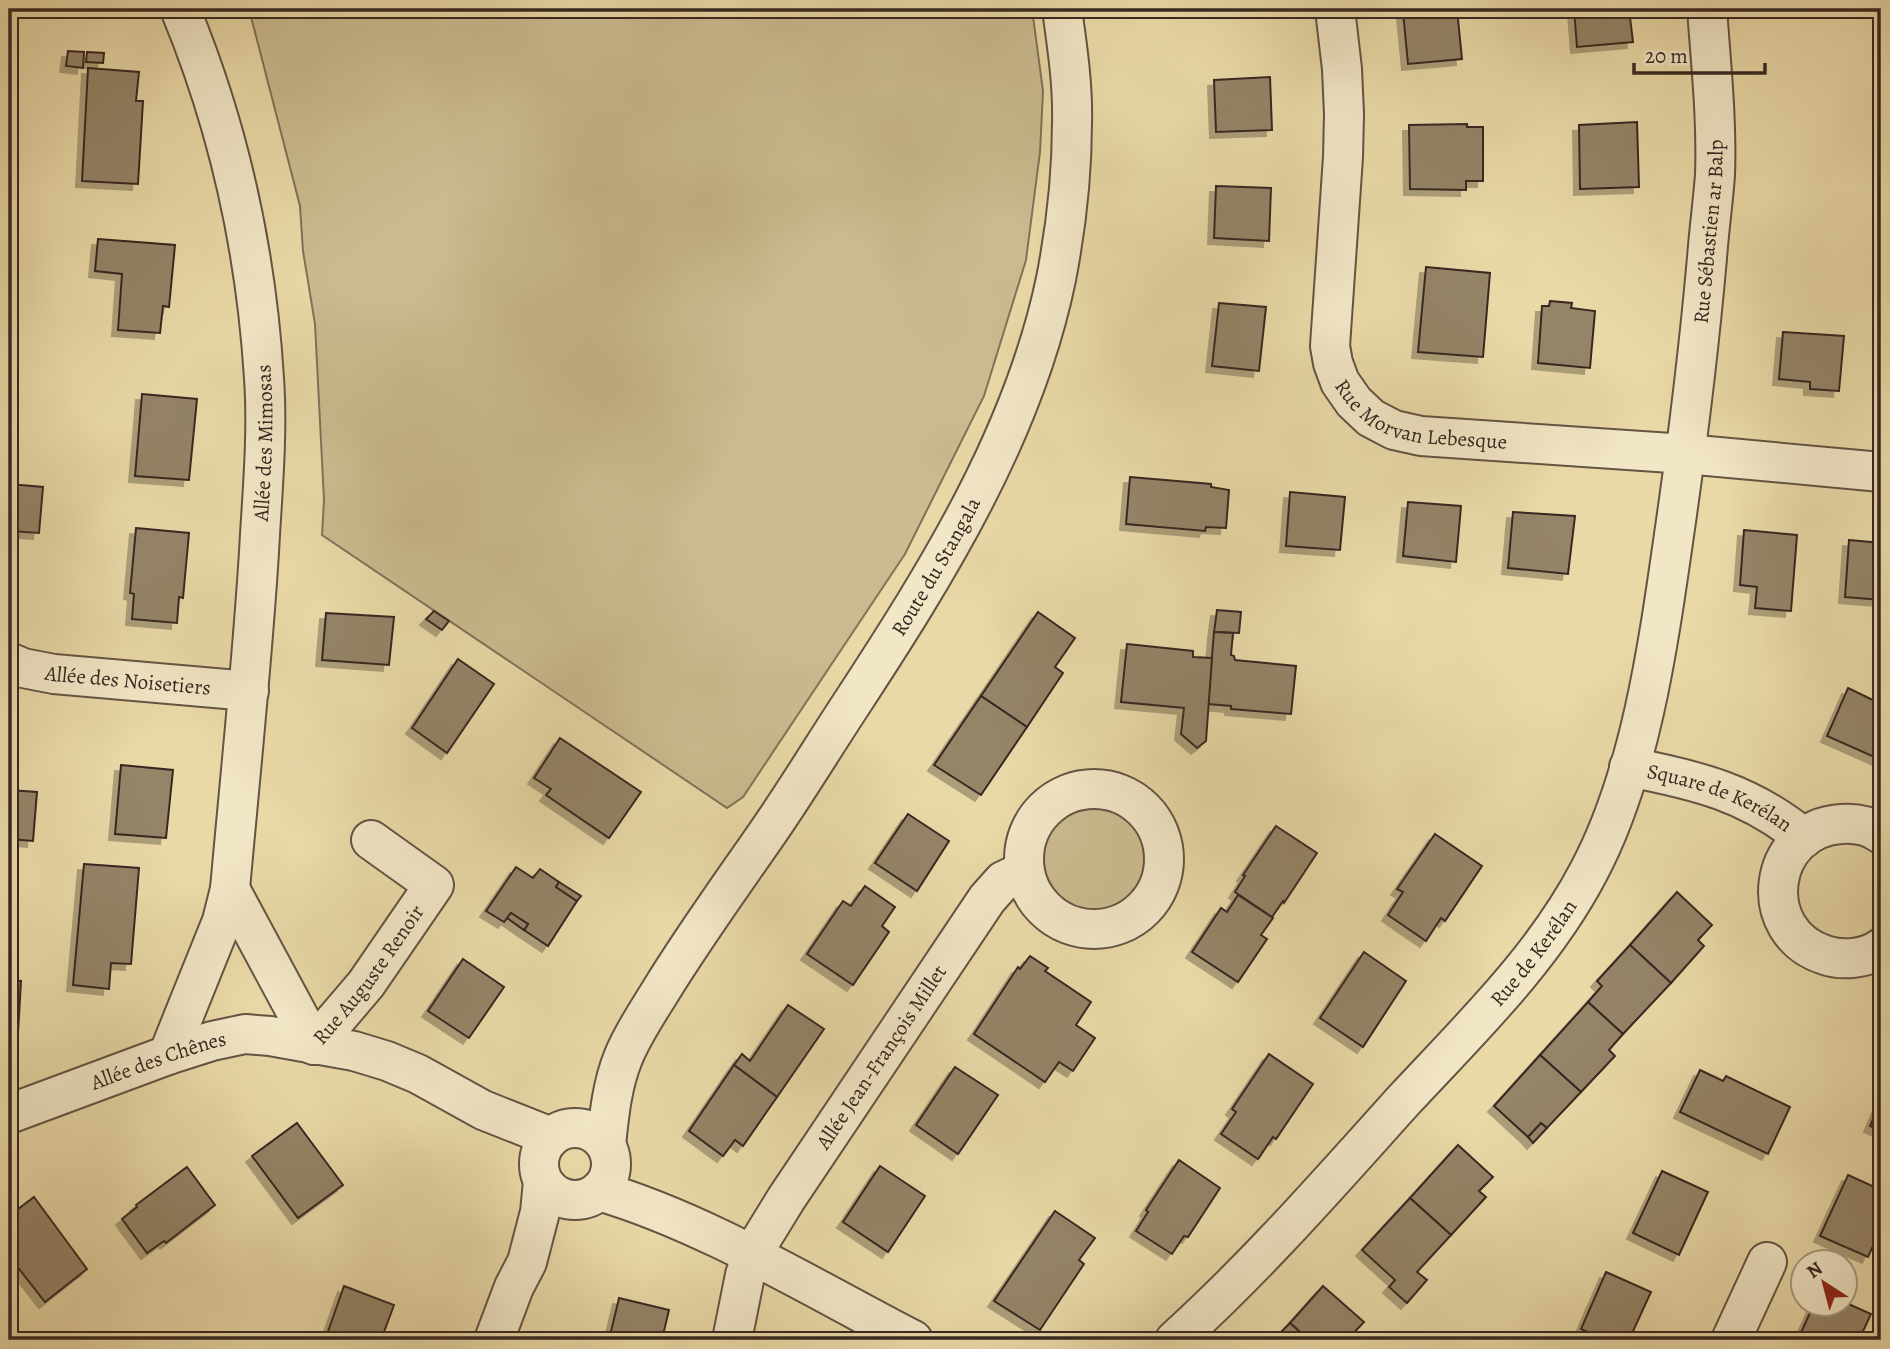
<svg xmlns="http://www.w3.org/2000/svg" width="1890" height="1349" font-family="Alegreya,serif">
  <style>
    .green { fill: #cbbb90; stroke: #817259; stroke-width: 2 }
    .building { fill: #948467; stroke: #372822; stroke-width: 2; filter: url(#shadow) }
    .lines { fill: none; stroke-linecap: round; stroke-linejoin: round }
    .minor-casing { stroke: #645443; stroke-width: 42 }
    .minor { stroke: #f1e6c6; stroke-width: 38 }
    .labels { text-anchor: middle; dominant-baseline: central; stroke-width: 5; stroke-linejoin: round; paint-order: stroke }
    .street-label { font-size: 21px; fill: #372822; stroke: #f1e6c6 }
  </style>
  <defs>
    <filter id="shadow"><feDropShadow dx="-6" dy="6" stdDeviation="0" flood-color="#0004"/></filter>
  </defs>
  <rect width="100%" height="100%" fill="#e9d9a7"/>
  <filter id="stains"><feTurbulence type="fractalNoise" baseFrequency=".00286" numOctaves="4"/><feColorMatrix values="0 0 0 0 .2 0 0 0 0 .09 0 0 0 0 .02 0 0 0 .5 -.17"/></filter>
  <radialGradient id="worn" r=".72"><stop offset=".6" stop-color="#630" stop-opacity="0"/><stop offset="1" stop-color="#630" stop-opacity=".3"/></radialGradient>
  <g class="green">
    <polygon points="249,9 1032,9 1043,91 1040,152 1026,260 984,396 905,554 743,797 727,808 322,535 324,500 315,324 303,251 300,206"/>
    <circle cx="1094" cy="858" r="54"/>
  </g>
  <g class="building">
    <polygon points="1434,9 1457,9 1462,59 1408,64 1403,12"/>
    <polygon points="1574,9 1629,9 1633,42 1577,47"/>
    <polygon points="68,51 84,52 83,68 66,66"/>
    <polygon points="87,52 104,53 103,63 86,62"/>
    <polygon points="9,64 13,64 9,121"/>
    <polygon points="88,68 139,72 136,101 143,101 138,184 82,181"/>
    <polygon points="1270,77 1272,130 1216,132 1214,80"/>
    <polygon points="1637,122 1639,187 1580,189 1579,125"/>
    <polygon points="1467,124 1467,127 1483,127 1483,181 1466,181 1466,190 1410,189 1409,125"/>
    <polygon points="1216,186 1271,188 1269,241 1214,238"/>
    <polygon points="9,211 15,212 9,284"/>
    <polygon points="98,239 175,245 169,307 163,306 160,333 118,330 122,274 95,271"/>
    <polygon points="1426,267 1490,273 1483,357 1418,352"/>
    <polygon points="1550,301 1572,303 1571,308 1595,311 1590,368 1538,363 1542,306 1549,306"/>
    <polygon points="1219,303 1266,307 1259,371 1212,366"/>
    <polygon points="1783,332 1844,336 1839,391 1810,389 1810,382 1779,379"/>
    <polygon points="142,394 197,399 189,480 135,476"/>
    <polygon points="9,460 15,460 13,478 9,477"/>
    <polygon points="1130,477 1211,484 1211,487 1229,490 1226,528 1206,527 1205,531 1126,524"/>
    <polygon points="9,484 43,487 39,533 11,531 10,554"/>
    <polygon points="1290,492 1345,497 1340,550 1286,546"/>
    <polygon points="1408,502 1461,506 1456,562 1403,556"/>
    <polygon points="1513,512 1575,516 1568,574 1508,568"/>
    <polygon points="136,528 189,533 183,598 179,597 177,623 132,619 134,594 130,593"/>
    <polygon points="1744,530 1797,535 1791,611 1755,608 1757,587 1740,585"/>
    <polygon points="1849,540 1881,543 1881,600 1845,597"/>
    <polygon points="1217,610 1241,612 1239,633 1214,632"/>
    <polygon points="434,611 449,621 442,630 426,619"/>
    <polygon points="1038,612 1075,638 1055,667 1063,673 1027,727 981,696"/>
    <polygon points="326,613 394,617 389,665 322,660"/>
    <polygon points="1214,632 1233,633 1231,655 1234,656 1235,660 1296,666 1291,714 1231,709 1231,706 1208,704"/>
    <polygon points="1127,644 1193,651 1193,657 1212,658 1206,741 1197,748 1181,734 1184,708 1121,702"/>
    <polygon points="458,659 494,684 447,753 412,728"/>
    <polygon points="1848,688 1881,704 1881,760 1827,736"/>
    <polygon points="981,696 1027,727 981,795 934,765"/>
    <polygon points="560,738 641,792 609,838 546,795 551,789 534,778"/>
    <polygon points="121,765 173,770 166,838 115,834"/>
    <polygon points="9,790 37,792 33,841 9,839"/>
    <polygon points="908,814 949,841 917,891 875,863"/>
    <polygon points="1276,826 1317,853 1284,903 1283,901 1272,917 1235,892 1245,876 1243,875"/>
    <polygon points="1435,834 1482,866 1445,921 1441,918 1426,941 1388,915 1403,892 1397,889"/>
    <polygon points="84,864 139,868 131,964 111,963 109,989 73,985"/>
    <polygon points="516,867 533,878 540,869 559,882 556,887 577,901 548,946 524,930 528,924 511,913 504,922 486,911"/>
    <polygon points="559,882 581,896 577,901 556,887"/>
    <polygon points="865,886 895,907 882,926 889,932 853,985 807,954 843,901 851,906"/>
    <polygon points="1677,892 1712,925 1698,940 1704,946 1671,983 1630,945"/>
    <polygon points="1238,895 1273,918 1261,935 1267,939 1238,982 1192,952 1221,908 1227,912"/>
    <polygon points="511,913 528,924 524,930 507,918"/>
    <polygon points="1630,945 1671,983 1623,1034 1588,1002 1602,986 1597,981"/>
    <polygon points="1364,952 1406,981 1363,1047 1320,1018"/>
    <polygon points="1030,956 1048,968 1045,971 1091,1002 1076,1025 1095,1038 1073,1071 1059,1062 1045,1082 974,1034 1018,967 1020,969"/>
    <polygon points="463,959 504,987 469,1038 428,1011"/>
    <polygon points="9,980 21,981 18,1033 9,1033"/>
    <polygon points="1588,1002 1623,1034 1609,1050 1615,1056 1581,1092 1540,1055"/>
    <polygon points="788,1005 824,1029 777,1097 734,1065 742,1054 750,1061"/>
    <polygon points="1269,1054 1313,1084 1276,1139 1273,1137 1258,1159 1221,1134 1236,1112 1232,1109"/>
    <polygon points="1540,1055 1581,1092 1547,1128 1541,1123 1528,1137 1494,1106"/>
    <polygon points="734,1065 777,1097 743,1146 735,1140 723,1156 689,1131"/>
    <polygon points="955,1067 998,1095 958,1154 916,1125"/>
    <polygon points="1700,1070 1723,1081 1726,1076 1790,1107 1768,1154 1680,1112"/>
    <polygon points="1881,1100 1881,1131 1870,1126"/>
    <polygon points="297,1123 343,1185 298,1218 252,1156"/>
    <polygon points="1541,1123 1547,1128 1533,1143 1528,1137"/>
    <polygon points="1458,1145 1493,1177 1479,1191 1486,1197 1451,1235 1410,1198"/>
    <polygon points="1179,1160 1220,1188 1188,1237 1184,1236 1172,1254 1136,1231 1148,1212 1146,1210"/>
    <polygon points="880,1166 925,1196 888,1252 843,1222"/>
    <polygon points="187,1167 215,1205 166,1243 164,1241 147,1253 122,1219 137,1207 136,1205"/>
    <polygon points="1662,1171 1708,1192 1679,1255 1633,1233"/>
    <polygon points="1848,1175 1881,1190 1881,1228 1868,1257 1820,1236"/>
    <polygon points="34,1197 87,1269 45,1302 9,1256 9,1216"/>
    <polygon points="1410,1198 1451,1235 1417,1272 1427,1280 1407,1303 1389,1287 1395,1280 1362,1250"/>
    <polygon points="1055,1211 1095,1238 1079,1260 1084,1264 1040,1330 994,1301"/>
    <polygon points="1606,1272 1651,1292 1629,1340 1606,1340 1581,1329"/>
    <polygon points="344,1286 394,1305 381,1340 325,1340"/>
    <polygon points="1323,1286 1364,1322 1347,1340 1309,1340 1290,1323"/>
    <polygon points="619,1298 669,1310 663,1335 657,1333 655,1340 609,1340"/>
    <polygon points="1844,1302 1871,1314 1859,1340 1807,1340 1799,1337 1814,1304"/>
    <polygon points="1290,1323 1309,1340 1273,1340"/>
    <polygon points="240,1333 241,1340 201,1340"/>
  </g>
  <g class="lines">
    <g class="minor-casing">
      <g id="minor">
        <path id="s1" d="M1335,9L1342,69L1344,114L1343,157L1330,346L1333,363L1340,382L1354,402L1371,418L1394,430L1421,436L1686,454L1881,472"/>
        <path id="s2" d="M9,662L23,668L54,674L249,691"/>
        <path id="s3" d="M1629,767C1697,780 1750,793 1804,838"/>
        <circle cx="1094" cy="859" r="70"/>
        <path d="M1881,834C1869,825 1855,823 1841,824C1767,829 1754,932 1825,955C1842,961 1866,959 1881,948"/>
        <polyline points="230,889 314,1045"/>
        <path id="s4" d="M314,1045L366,984L434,885L371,840"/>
        <path id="s5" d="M168,1055L222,921L230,889C240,777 252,665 259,552C262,495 268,436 264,378C256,250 229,127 180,9"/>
        <path id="s6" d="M9,1114L168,1055L212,1041L245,1034L270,1036L354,1051L387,1061L418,1074L483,1110L551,1137"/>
        <circle cx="575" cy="1164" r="36"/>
        <path id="s7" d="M606,1145C609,1116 612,1085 623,1058C632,1035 647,1013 660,992C693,938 730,887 766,835C796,792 823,747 852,703C937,573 1024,434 1056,279C1066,228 1072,174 1072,122C1073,84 1067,46 1062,9"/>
        <path d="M599,1191C705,1222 814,1289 913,1340"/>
        <polyline points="494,1340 514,1287 527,1262 540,1212 543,1182"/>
        <path id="s8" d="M732,1340L745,1275L751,1256L786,1199L987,899L1003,881L1024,871"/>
        <path id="s9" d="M1175,1340C1257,1266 1330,1182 1404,1100C1471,1028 1543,959 1589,871C1642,771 1659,639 1675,528C1688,438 1699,348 1707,258C1709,230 1713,202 1715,175C1717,120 1711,64 1707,9"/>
        <polyline points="1731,1340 1767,1262"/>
      </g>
    </g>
    <use href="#minor" class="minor"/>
  </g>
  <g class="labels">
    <g class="street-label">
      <text stroke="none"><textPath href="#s9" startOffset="1281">Rue Sébastien ar Balp</textPath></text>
      <text stroke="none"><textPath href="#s1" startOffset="469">Rue Morvan Lebesque</textPath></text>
      <text stroke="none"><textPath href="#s5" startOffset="625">Allée des Mimosas</textPath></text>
      <text stroke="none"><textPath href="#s7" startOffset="672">Route du Stangala</textPath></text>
      <text stroke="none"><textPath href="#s2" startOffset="121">Allée des Noisetiers</textPath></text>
      <text stroke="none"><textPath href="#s3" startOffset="96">Square de Kerélan</textPath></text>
      <text stroke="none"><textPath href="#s9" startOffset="528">Rue de Kerélan</textPath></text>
      <text stroke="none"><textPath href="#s4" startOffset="89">Rue Auguste Renoir</textPath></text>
      <text stroke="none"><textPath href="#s8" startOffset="324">Allée Jean-François Millet</textPath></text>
      <text stroke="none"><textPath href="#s6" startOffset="159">Allée des Chênes</textPath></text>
    </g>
  </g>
  <rect width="1890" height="1349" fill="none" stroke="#e9d9a7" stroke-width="35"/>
  <rect x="10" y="10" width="1869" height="1328" fill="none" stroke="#372822" stroke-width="3.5"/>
  <rect x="18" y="18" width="1855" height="1314" fill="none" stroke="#372822" stroke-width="2"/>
  <g transform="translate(1824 1283) rotate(324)"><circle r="33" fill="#f1e6c6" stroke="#a79a84" stroke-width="2"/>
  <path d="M0-5L12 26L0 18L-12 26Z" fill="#8f2418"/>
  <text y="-10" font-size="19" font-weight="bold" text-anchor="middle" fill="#372822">N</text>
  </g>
  <path d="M1634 63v10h131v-10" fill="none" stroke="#372822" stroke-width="3.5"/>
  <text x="1645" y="63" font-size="21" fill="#372822" stroke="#f1e6c6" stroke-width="5" paint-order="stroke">20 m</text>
  <rect width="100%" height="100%" filter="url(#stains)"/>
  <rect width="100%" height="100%" fill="url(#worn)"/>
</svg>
